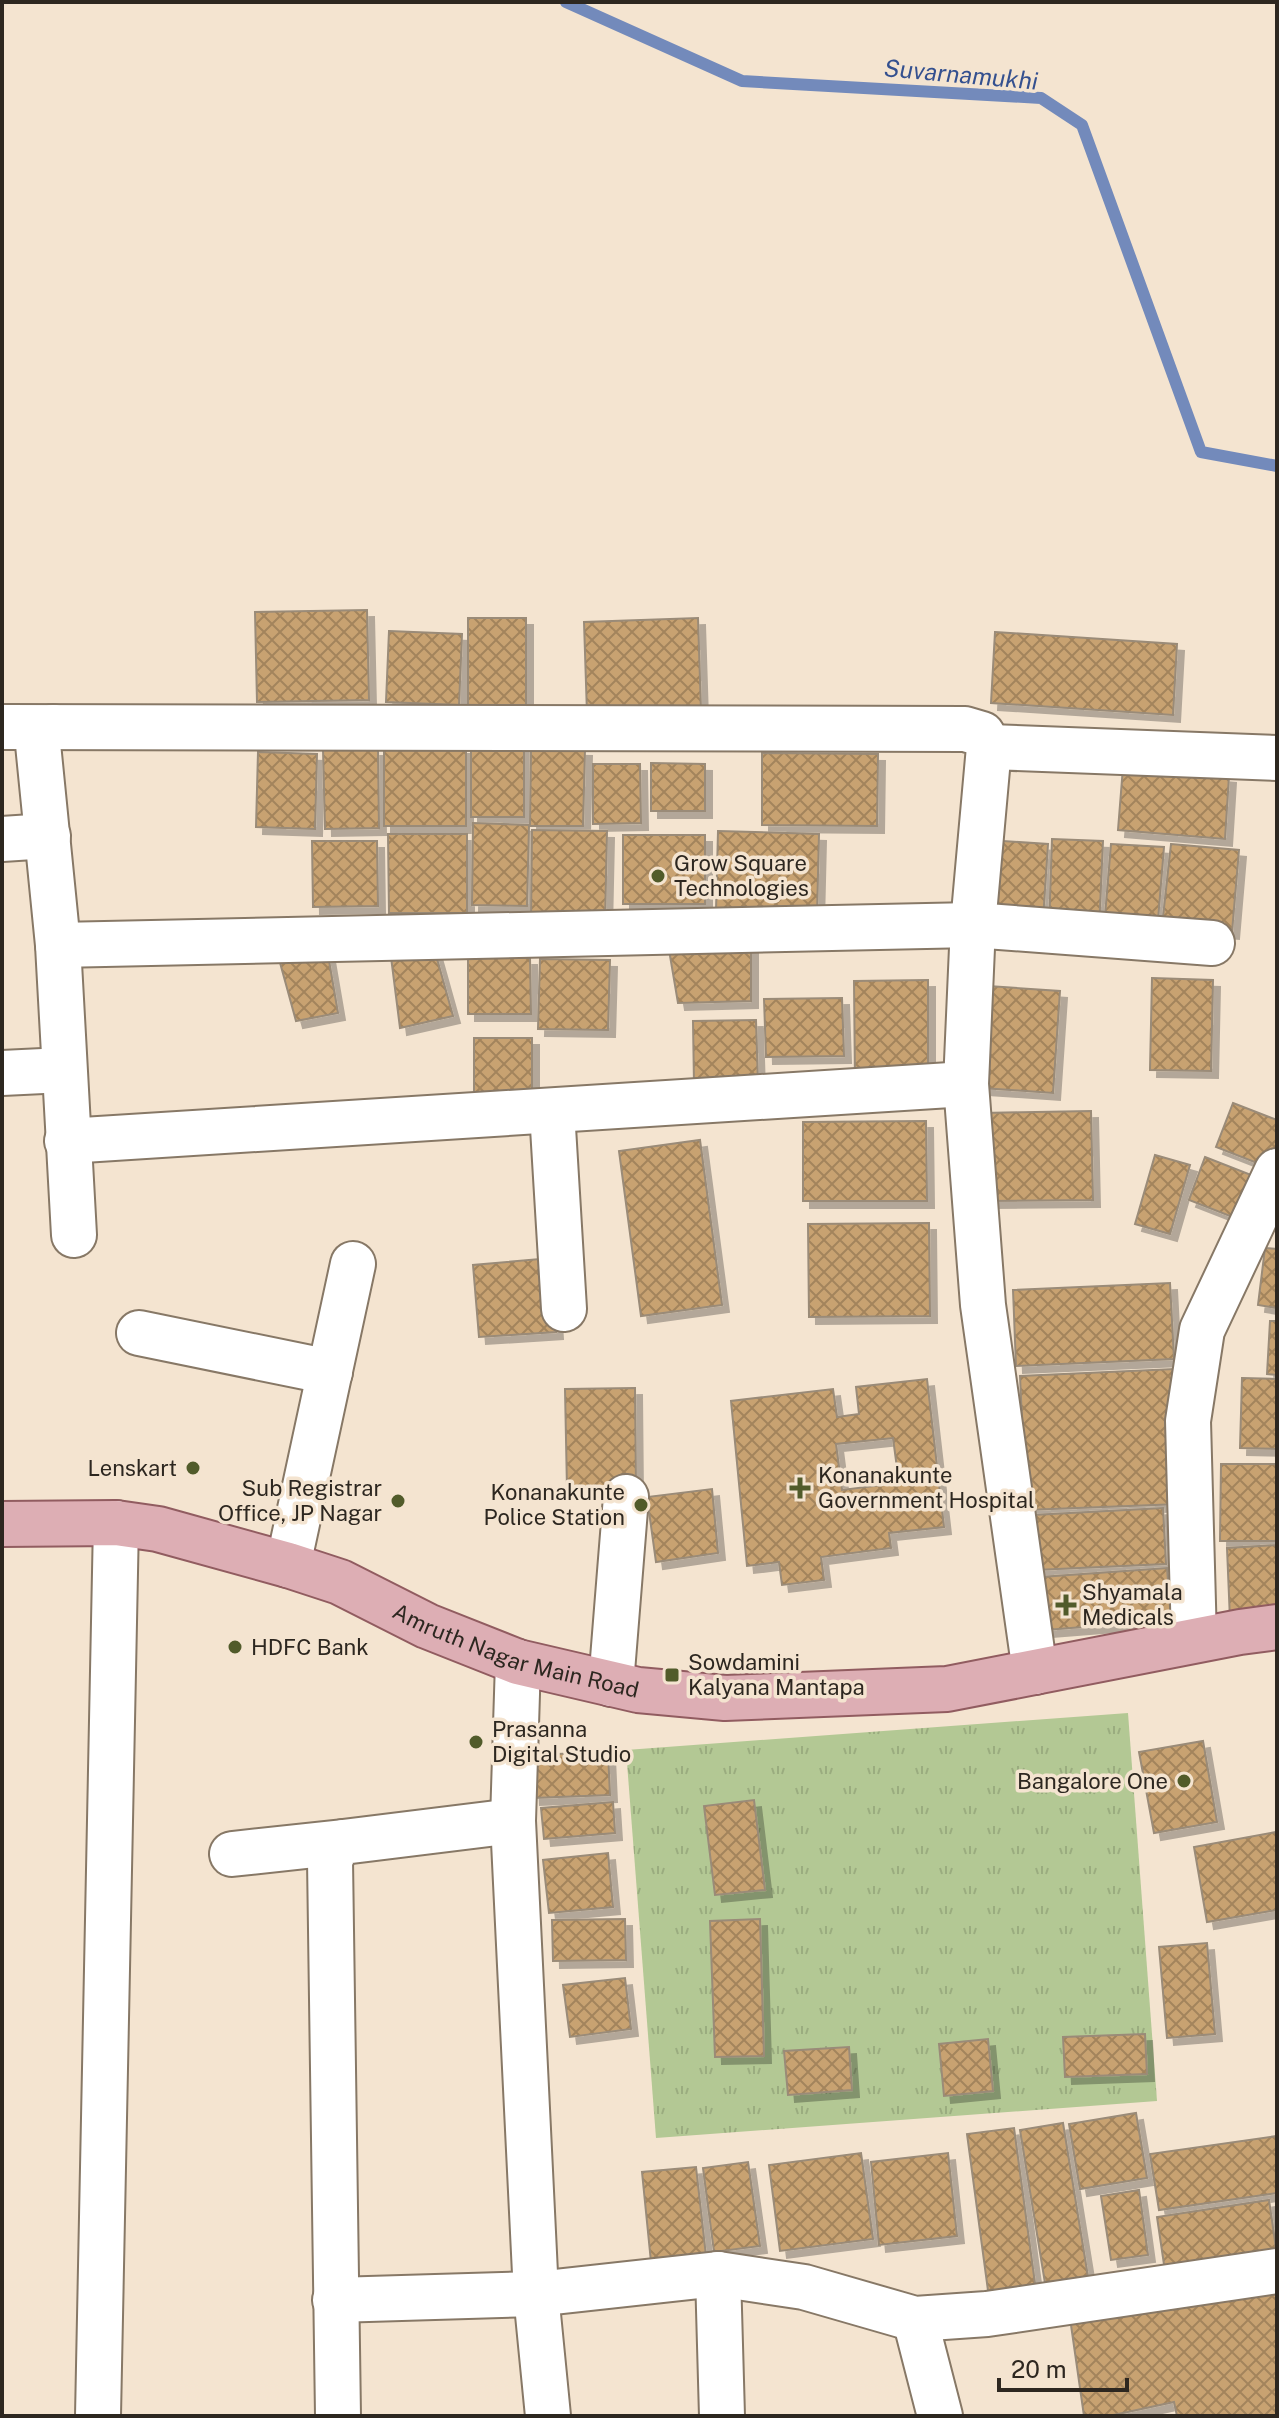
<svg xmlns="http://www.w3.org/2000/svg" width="1279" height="2418" font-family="'Public Sans',sans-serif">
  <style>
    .park { fill: url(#park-tufts) }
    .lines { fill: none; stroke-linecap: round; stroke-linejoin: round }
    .stream { stroke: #738abb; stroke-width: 12 }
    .building { fill: url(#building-cross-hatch); stroke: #9a8b78; stroke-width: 2; fill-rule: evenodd; filter: url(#shadow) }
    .minor-casing { stroke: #877866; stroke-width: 48 }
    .major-casing { stroke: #915c60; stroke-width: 48 }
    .minor { stroke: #fff; stroke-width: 44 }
    .major { stroke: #ddaeb4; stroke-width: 44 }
    .poi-dot { fill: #515b2a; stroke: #f4e4d0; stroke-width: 3 }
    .labels { text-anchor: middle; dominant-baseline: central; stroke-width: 7; stroke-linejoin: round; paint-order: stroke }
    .poi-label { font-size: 22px; fill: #2d2720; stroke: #f4e4d0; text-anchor: start }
    .street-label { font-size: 22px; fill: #2d2720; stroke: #f4e4d0 }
    .water-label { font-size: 24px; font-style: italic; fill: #34508f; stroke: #f4e4d0 }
  </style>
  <defs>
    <pattern id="park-tufts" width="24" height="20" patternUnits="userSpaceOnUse" patternTransform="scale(2)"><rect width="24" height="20" fill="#b3c894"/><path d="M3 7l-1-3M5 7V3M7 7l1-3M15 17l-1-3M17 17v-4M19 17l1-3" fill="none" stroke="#9aac7f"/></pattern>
    <pattern id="building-cross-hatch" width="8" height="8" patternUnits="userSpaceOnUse" patternTransform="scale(2)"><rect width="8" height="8" fill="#c8a271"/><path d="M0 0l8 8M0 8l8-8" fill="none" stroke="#a3845c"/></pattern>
    <filter id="shadow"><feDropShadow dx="7" dy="7" stdDeviation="0" flood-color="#0004"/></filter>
  </defs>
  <rect width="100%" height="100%" fill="#f4e4d0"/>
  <polygon class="park" points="1128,1713 1157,2101 656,2138 626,1750"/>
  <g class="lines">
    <polyline class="stream" points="566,2 742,81 1041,98 1082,125 1201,452 1277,466"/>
  </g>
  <g class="building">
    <polygon points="367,610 369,700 257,702 255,612"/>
    <rect x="468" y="618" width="58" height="95"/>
    <polygon points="698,618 701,711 587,714 584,622"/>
    <polygon points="389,631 462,634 459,705 386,702"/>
    <polygon points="995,632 1177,644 1173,715 991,703"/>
    <polygon points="471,745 524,746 524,817 471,817"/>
    <rect x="384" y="747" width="82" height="79"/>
    <polygon points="531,748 585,749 583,826 530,826"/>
    <polygon points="323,749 378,749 379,828 325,829"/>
    <polygon points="258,752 317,754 315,829 256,827"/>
    <polygon points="762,753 878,754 877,826 762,825"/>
    <polygon points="651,763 705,764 705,811 651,811"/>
    <polygon points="593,764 640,764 641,823 593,824"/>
    <polygon points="1123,767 1229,776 1225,839 1118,830"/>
    <polygon points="473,823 529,825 527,906 472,905"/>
    <polygon points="532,830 607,831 605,922 531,921"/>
    <polygon points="718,831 819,834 817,915 716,911"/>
    <polygon points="388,834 467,834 467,913 389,913"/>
    <rect x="623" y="835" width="82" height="69"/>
    <polygon points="1052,839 1103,841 1099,930 1049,928"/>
    <polygon points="987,840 1048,844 1043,920 982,916"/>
    <polygon points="312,841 377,841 378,906 313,907"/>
    <polygon points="1111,844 1164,847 1157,932 1104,928"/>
    <polygon points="1171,844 1239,850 1232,932 1162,926"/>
    <polygon points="751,942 751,1001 678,1003 669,950"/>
    <polygon points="434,948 453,1016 400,1028 391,957"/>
    <polygon points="327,949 338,1013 296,1021 279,959"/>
    <polygon points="468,958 530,958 531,1014 468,1014"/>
    <polygon points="540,959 610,960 608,1030 538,1029"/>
    <polygon points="1152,978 1213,980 1211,1071 1150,1070"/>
    <polygon points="928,980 928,1083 855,1083 854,981"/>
    <polygon points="988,986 1060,991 1053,1093 982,1088"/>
    <polygon points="842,998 844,1056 766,1057 764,999"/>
    <polygon points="756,1020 758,1084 694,1085 693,1021"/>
    <polygon points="474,1038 532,1038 532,1107 474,1108"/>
    <polygon points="1233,1103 1277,1120 1277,1151 1270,1168 1216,1147"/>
    <polygon points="1091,1111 1093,1200 984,1201 982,1113"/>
    <polygon points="926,1121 927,1201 803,1201 803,1122"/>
    <polygon points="700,1140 722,1305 641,1316 619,1151"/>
    <polygon points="1155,1155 1190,1165 1170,1234 1135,1224"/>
    <polygon points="1205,1157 1264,1180 1248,1223 1189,1200"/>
    <polygon points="929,1223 930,1316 809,1317 808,1224"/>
    <polygon points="1265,1248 1277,1249 1277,1308 1258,1305"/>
    <polygon points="551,1258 556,1332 479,1337 473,1265"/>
    <polygon points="1170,1283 1174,1359 1016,1366 1013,1290"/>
    <polygon points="1270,1321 1277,1321 1277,1375 1267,1374"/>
    <polygon points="1174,1369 1180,1504 1026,1510 1020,1376"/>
    <polygon points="1242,1378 1277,1379 1277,1449 1240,1448"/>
    <path d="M927,1379L944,1527L889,1533L891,1548L821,1557L824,1580L782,1585L779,1562L747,1566L731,1401L833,1389L837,1417L859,1414L856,1387ZM893,1438L899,1483L842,1490L836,1444Z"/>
    <polygon points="635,1388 636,1489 567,1489 565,1389"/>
    <polygon points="1221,1464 1277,1464 1277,1541 1220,1541"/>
    <polygon points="712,1489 718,1553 656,1562 647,1497"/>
    <polygon points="1163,1508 1166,1564 1036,1570 1033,1515"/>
    <polygon points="1277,1545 1277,1618 1230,1620 1227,1548"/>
    <polygon points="1167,1568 1171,1620 1046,1630 1041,1577"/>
    <polygon points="1203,1741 1217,1822 1154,1833 1139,1752"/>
    <polygon points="608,1752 610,1795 533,1798 531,1755"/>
    <polygon points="754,1800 765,1890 715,1895 704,1806"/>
    <polygon points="613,1802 615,1833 544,1839 541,1808"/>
    <polygon points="1276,1832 1277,1910 1207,1922 1194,1847"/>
    <polygon points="608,1853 613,1907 549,1913 543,1860"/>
    <polygon points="625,1919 626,1960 553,1961 552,1920"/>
    <polygon points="760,1919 764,2056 715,2057 710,1921"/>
    <polygon points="1207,1943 1215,2034 1167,2038 1159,1947"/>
    <polygon points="625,1978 631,2029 570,2037 563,1985"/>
    <polygon points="1145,2034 1147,2074 1065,2077 1063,2037"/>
    <polygon points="988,2039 993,2091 944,2096 939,2044"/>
    <polygon points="849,2047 852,2090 788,2095 784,2051"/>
    <polygon points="1136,2113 1147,2178 1080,2189 1069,2124"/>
    <polygon points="1063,2123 1088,2277 1045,2283 1020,2130"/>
    <polygon points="1014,2128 1036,2291 989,2298 967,2134"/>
    <polygon points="1277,2136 1277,2193 1159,2210 1150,2154"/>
    <polygon points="861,2153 873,2239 780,2251 769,2165"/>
    <polygon points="948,2153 957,2236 879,2245 871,2162"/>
    <polygon points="748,2162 760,2246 714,2252 703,2168"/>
    <polygon points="696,2167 706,2256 651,2262 642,2172"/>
    <polygon points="1139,2190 1148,2255 1111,2260 1101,2196"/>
    <polygon points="1269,2200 1277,2255 1166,2278 1157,2217"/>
    <polygon points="1277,2288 1277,2416 1177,2416 1174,2402 1109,2416 1084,2416 1070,2318"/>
  </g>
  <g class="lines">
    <g class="minor-casing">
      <g id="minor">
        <polyline points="2,727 965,729 982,734 989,747 973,925 966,1084 983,1305 1035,1672"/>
        <polyline points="53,727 40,736 38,744 58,945 74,1235"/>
        <polyline points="989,747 1277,758"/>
        <polyline points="2,839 48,836"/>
        <polyline points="58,945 973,925 1212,943"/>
        <polyline points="2,1073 64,1070"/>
        <polyline points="552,1111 564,1309"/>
        <polyline points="67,1141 966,1084"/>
        <polyline points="139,1333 330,1372"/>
        <polyline points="288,1565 353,1264"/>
        <polyline points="1194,1640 1188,1421 1202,1330 1277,1171"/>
        <polyline points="518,1662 513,1821 536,2294 548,2416"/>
        <polyline points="611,1684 626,1497"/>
        <polyline points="232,1854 343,1842"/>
        <polyline points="718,2274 722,2416"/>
        <polyline points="335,2300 536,2294 718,2274 804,2287 915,2319 987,2314 1277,2271"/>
        <polyline points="915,2319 940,2416"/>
        <polyline points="98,2416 116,1523"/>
        <polyline points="338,2416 330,1860 336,1848 343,1842 513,1821"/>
      </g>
    </g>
    <g class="major-casing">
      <g id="major">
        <path id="s1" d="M2,1524L116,1523L158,1529L288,1565L340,1582L427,1626L518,1662L638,1690L725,1698L947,1689L1240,1632L1277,1627"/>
      </g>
    </g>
    <use href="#minor" class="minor"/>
    <use href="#major" class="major"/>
  </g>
  <g class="poi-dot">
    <circle cx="658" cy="876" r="8"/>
    <circle cx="193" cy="1468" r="8"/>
    <path d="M796 1476h8v8h8v8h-8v8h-8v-8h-8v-8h8z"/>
    <circle cx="398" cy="1501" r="8"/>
    <circle cx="641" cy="1505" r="8"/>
    <path d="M1062 1593h8v8h8v8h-8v8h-8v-8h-8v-8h8z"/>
    <circle cx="235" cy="1647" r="8"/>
    <rect x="664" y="1667" width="16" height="16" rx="4"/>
    <circle cx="476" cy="1742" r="8"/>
    <circle cx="1184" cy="1781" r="8"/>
  </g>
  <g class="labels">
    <g class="poi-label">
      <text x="674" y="863">Grow Square<tspan x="674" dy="25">Technologies</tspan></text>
      <text x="177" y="1468" text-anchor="end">Lenskart</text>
      <text x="818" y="1475">Konanakunte<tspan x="818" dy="25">Government Hospital</tspan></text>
      <text x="382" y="1488" text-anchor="end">Sub Registrar<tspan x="382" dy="25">Office, JP Nagar</tspan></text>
      <text x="625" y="1492" text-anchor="end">Konanakunte<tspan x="625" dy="25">Police Station</tspan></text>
      <text x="1082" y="1592">Shyamala<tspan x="1082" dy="25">Medicals</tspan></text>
      <text x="251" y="1647">HDFC Bank</text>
      <text x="688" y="1662">Sowdamini<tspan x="688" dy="25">Kalyana Mantapa</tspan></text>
      <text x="492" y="1729">Prasanna<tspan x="492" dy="25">Digital Studio</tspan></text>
      <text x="1168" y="1781" text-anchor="end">Bangalore One</text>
    </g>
    <g class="street-label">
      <text stroke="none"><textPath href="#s1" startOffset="536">Amruth Nagar Main Road</textPath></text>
    </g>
    <g class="water-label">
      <text transform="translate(961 74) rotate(5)">Suvarnamukhi</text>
    </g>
  </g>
  <rect width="1279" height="2418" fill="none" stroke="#2d2720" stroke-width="8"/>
  <path d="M999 2378v12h128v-12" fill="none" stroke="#2d2720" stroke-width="4"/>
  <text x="1011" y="2378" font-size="24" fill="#2d2720" stroke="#f4e4d0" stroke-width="6" paint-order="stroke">20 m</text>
</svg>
